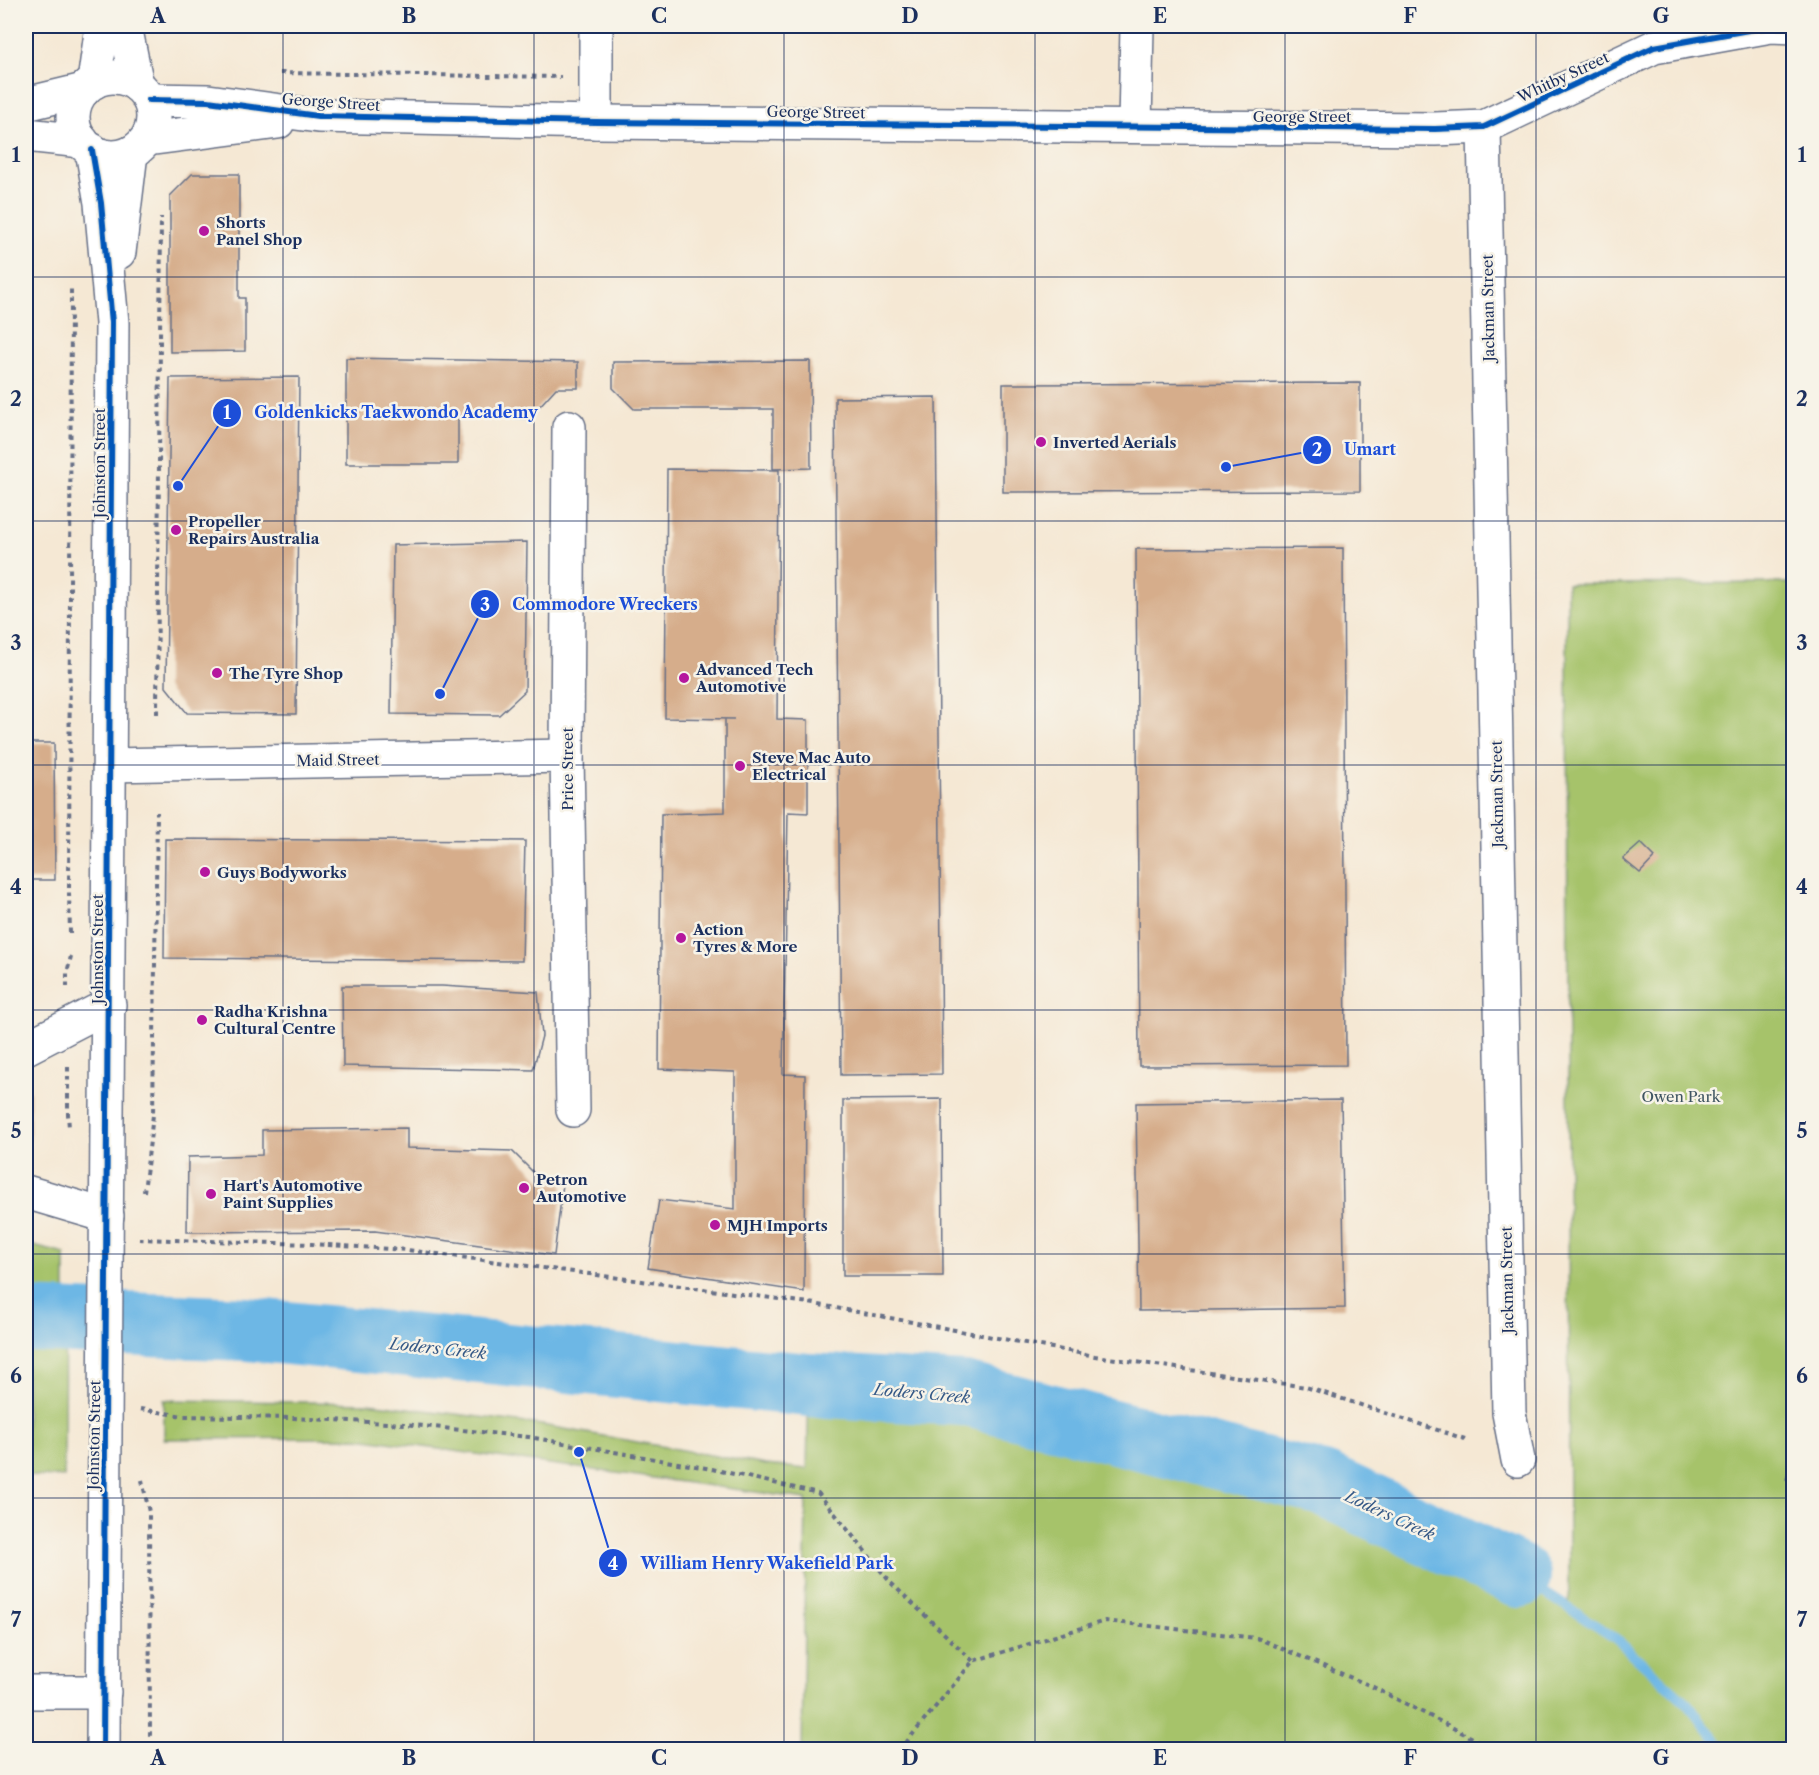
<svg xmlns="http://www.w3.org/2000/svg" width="1819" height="1775" font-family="'Libre Caslon Text',serif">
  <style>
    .green { fill: #a6c36a; stroke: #607964; stroke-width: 1.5 }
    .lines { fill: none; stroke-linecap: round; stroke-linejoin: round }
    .stream { stroke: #6db7e5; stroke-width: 10 }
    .river { stroke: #6db7e5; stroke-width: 64 }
    .building { fill: #d6ad8b }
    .minor-casing { stroke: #677087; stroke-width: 36 }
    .path { stroke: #677087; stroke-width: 4; stroke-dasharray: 4.5 4.5; stroke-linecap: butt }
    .minor { stroke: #fff; stroke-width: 33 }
    .cycleway-casing { stroke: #f7f3e8; stroke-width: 10 }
    .cycleway { stroke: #0057b8; stroke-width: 6 }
    .grid { fill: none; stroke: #1b2f5e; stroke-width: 1.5; stroke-opacity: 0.55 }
    .poi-dot { fill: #b5179e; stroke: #f7f3e8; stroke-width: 2 }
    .labels { text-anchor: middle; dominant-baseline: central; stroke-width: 5; stroke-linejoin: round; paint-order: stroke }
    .street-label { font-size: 15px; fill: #1b2f5e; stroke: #f7f3e8 }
    .poi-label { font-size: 15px; font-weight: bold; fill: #1b2f5e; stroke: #f7f3e8; text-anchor: start }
    .park-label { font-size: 15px; fill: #3e5461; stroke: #f7f3e8 }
    .water-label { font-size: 16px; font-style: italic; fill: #345886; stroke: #f7f3e8 }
    .leader { fill: none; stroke: #1d4ed8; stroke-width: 2 }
    .callout-dot { fill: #1d4ed8; stroke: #f7f3e8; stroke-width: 2 }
    .mark-label { font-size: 18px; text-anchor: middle; font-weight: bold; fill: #fff }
    .callout-label { font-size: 16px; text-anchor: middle; font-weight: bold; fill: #1d4ed8; stroke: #f7f3e8; stroke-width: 5; stroke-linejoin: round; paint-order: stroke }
    .neatline { fill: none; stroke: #1b2f5e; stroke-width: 2 }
    .grid-label { font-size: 20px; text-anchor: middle; font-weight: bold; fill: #1b2f5e }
  </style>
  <rect width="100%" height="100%" fill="#f7f3e8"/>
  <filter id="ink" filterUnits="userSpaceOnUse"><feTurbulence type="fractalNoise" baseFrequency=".0167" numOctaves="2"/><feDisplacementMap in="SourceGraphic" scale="12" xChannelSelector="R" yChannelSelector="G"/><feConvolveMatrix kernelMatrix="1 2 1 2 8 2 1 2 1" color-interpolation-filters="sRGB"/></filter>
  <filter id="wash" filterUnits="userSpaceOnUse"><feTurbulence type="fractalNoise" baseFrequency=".008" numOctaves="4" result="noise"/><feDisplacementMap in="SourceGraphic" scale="24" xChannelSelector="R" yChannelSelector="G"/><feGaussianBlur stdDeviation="1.35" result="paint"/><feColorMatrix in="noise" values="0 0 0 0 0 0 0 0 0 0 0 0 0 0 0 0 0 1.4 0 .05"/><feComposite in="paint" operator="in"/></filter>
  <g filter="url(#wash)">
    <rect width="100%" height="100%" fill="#f5e8d4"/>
    <g class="green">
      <polygon points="1793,583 1793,1749 802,1749 806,1499 358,1438 164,1439 164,1400 368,1403 542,1425 766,1465 807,1469 809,1385 964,1394 1323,1484 1519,1576 1569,1608 1567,584"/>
      <polygon points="26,1244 65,1254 64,1477 26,1476"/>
    </g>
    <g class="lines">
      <polyline class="stream" points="1519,1576 1615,1638 1688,1704 1724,1750"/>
      <polyline class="river" points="26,1320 247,1329 809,1385 964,1394 1323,1484 1519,1576"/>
    </g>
    <g id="blocks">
      <g class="building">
        <polygon points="192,174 239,174 239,298 245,298 245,351 170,352 170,196"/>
        <polygon points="346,358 578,362 578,388 556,388 528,419 458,416 458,464 346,464"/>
        <polygon points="810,361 811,468 773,469 773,409 634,409 613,388 613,362"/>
        <polygon points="299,377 296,714 187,713 166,687 170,378"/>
        <polygon points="1360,383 1360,491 1003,492 1003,384"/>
        <polygon points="936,397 942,1074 841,1075 835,398"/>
        <polygon points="667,469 779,470 777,719 808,720 808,813 788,812 783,1074 805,1075 804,1292 648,1268 659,1200 735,1209 735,1072 659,1069 661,814 725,812 725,719 734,719 665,718"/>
        <polygon points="527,542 525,691 499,715 391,714 393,545"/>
        <polygon points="1343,548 1346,1065 1139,1066 1136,549"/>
        <polygon points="26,743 54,743 55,880 26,880"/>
        <polygon points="165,839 525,841 522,961 164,958"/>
        <polygon points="1641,843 1655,857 1640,873 1623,859"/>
        <polygon points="342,986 442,986 538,992 542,1036 533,1070 343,1066"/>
        <rect x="26" y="1091" width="4" height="50"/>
        <polygon points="942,1099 943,1276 843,1276 843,1100"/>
        <polygon points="1341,1100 1345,1308 1139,1311 1136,1103"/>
        <polygon points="407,1128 407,1148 512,1151 543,1182 563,1184 554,1255 375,1231 187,1232 188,1157 262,1155 262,1130"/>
        <polygon points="1793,1456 1794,1456 1794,1481 1786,1479"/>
      </g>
    </g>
  </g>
  <g filter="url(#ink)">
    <use href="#blocks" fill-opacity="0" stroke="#677087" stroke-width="1.5"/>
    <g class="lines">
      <g class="minor-casing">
        <g id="minor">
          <polyline points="125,26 137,85"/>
          <polyline points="596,26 596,122"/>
          <circle cx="113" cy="117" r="40"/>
          <polyline points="94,82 102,26"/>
          <polyline points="149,100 208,101 318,116 596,122 1435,129 1484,127 1654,47 1771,26 1794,27"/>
          <polyline points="26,104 84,90"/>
          <polyline points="1135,126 1137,26"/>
          <polyline points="1484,127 1509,1413 1518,1460"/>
          <polyline points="26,135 82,141"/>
          <polyline points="147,139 278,122"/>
          <polyline points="92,150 101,203 112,323 103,1750"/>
          <polyline points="119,252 131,153"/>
          <polyline points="569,427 567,756 573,1110"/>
          <polyline points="110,765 567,756"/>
          <polyline points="26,1048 109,1005"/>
          <polyline points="26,1192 107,1216"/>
          <polyline points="26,1692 104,1692"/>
        </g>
      </g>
      <g class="path">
        <polyline points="280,73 561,77"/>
        <polyline points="157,714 161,217"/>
        <polyline points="70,933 69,893 71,287"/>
        <polyline points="67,987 67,973 71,956"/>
        <polyline points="68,1067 68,1114 69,1128"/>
        <polyline points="144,1192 153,1115 157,812"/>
        <polyline points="139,1239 312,1244 407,1250 809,1303 1095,1356 1306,1387 1465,1439"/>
        <polyline points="140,1409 183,1416 294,1418 404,1424 529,1437 712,1469 818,1493 890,1582 973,1661"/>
        <polyline points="142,1480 149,1512 150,1739"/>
        <polyline points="900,1750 973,1661 1105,1621 1257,1638 1371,1686 1496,1750"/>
      </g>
      <use href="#minor" class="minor"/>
      <g class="cycleway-casing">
        <g id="cycleway">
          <polyline points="149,100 208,101 318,116 596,122 1435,129 1484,127 1654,47 1771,26 1794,27"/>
          <polyline points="92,150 101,203 112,323 103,1750"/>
        </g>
      </g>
      <use href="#cycleway" class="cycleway"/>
    </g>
  </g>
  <path class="grid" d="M283,26V1750M534,26V1750M784,26V1750M1035,26V1750M1285,26V1750M1536,26V1750M26,277H1794M26,521H1794M26,765H1794M26,1010H1794M26,1254H1794M26,1498H1794"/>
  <g class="poi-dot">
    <circle cx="204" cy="231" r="6"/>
    <circle cx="1041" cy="442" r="6"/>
    <circle cx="176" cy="530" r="6"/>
    <circle cx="217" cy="673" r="6"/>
    <circle cx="684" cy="678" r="6"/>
    <circle cx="740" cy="766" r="6"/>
    <circle cx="205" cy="872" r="6"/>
    <circle cx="681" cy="938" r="6"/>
    <circle cx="202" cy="1020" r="6"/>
    <circle cx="524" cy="1188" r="6"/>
    <circle cx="211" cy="1194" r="6"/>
    <circle cx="715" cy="1225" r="6"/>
  </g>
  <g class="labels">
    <g class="street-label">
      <text transform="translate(1563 77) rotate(-25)">Whitby Street</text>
      <text transform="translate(331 102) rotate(4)">George Street</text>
      <text transform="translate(816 112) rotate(1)">George Street</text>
      <text x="1302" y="116">George Street</text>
      <text transform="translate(1488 308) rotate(-91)">Jackman Street</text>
      <text transform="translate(99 463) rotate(-90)">Johnston Street</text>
      <text transform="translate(338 760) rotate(-1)">Maid Street</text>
      <text transform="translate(567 769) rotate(-90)">Price Street</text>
      <text transform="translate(1497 794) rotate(-91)">Jackman Street</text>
      <text transform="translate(97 949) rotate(-90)">Johnston Street</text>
      <text transform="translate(1507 1280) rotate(-91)">Jackman Street</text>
      <text transform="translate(94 1435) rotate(-89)">Johnston Street</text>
    </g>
    <g class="poi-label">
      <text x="216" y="222">Shorts<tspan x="216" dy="17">Panel Shop</tspan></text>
      <text x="1053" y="442">Inverted Aerials</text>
      <text x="188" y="521">Propeller<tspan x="188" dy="17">Repairs Australia</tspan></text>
      <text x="696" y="669">Advanced Tech<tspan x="696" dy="17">Automotive</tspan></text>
      <text x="229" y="673">The Tyre Shop</text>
      <text x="752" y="757">Steve Mac Auto<tspan x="752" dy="17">Electrical</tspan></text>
      <text x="217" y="872">Guys Bodyworks</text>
      <text x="693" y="929">Action<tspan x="693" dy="17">Tyres &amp; More</tspan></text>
      <text x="214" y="1011">Radha Krishna<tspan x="214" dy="17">Cultural Centre</tspan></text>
      <text x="536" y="1179">Petron<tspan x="536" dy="17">Automotive</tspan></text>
      <text x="223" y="1185">Hart's Automotive<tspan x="223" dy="17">Paint Supplies</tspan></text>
      <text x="727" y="1225">MJH Imports</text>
    </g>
    <g class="park-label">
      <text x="1681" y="1096">Owen Park</text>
    </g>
    <g class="water-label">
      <text transform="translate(438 1348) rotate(6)">Loders Creek</text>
      <text transform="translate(922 1393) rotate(5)">Loders Creek</text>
      <text transform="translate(1390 1515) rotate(25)">Loders Creek</text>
    </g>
  </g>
  <path class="leader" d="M178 486L227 413M1226 467L1317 450M440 694L485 604M579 1452L613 1563"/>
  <g class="callout-dot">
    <circle cx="178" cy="486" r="6"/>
    <circle cx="1226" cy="467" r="6"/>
    <circle cx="440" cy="694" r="6"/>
    <circle cx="579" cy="1452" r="6"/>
    <circle cx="227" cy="413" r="15"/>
    <circle cx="1317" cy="450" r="15"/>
    <circle cx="485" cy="604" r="15"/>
    <circle cx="613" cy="1563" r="15"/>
  </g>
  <g class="mark-label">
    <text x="227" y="419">1</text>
    <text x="1317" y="456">2</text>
    <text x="485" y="611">3</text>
    <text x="613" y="1570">4</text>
  </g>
  <g class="callout-label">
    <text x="396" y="418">Goldenkicks Taekwondo Academy</text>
    <text x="1370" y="455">Umart</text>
    <text x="605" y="610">Commodore Wreckers</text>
    <text x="767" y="1569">William Henry Wakefield Park</text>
  </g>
  <rect width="1819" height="1775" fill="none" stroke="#f7f3e8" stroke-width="66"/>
  <rect x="33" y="33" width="1753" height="1709" class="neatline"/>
  <g class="grid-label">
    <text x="158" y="23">A</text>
    <text x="409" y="23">B</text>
    <text x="659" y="23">C</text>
    <text x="910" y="23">D</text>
    <text x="1160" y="23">E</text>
    <text x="1410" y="23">F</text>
    <text x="1661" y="23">G</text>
    <text x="16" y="162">1</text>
    <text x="1802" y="162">1</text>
    <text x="16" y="406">2</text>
    <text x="1802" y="406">2</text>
    <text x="16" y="650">3</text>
    <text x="1802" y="650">3</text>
    <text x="16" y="894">4</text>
    <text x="1802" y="894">4</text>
    <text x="16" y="1138">5</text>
    <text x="1802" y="1138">5</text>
    <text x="16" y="1383">6</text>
    <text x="1802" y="1383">6</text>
    <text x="16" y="1627">7</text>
    <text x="1802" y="1627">7</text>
    <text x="158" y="1765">A</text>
    <text x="409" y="1765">B</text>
    <text x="659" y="1765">C</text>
    <text x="910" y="1765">D</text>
    <text x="1160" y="1765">E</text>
    <text x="1410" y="1765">F</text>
    <text x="1661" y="1765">G</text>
  </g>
</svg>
